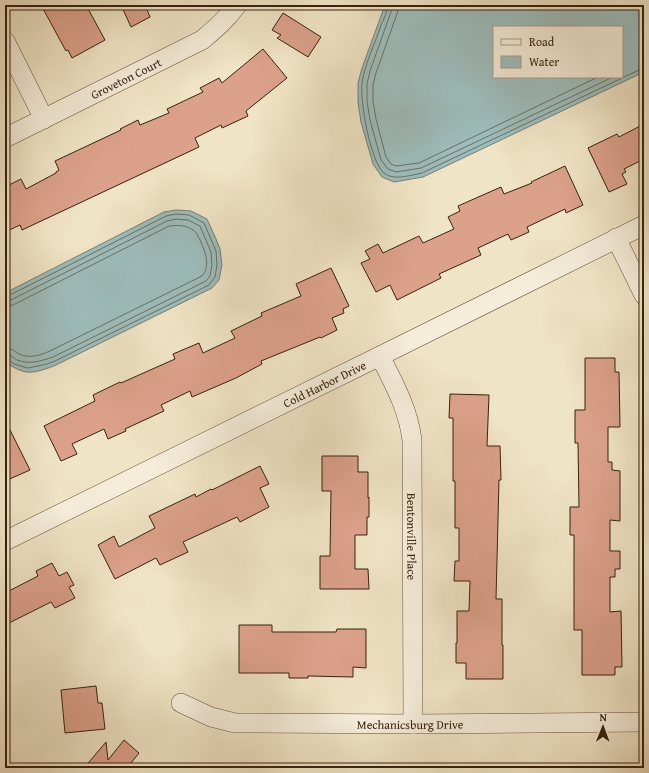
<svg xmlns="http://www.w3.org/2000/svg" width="649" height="773" font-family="'Gentium Book Plus',serif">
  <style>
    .water { fill: #9dbdbc; stroke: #747f76; fill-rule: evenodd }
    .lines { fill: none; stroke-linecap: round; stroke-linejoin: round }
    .shore { stroke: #6a6f65; stroke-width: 1 }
    .building { fill: #dca18b; stroke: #37210e }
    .minor-casing { stroke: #65523c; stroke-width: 20 }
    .minor { stroke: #f5edda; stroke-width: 19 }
    .labels { text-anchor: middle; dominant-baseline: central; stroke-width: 3; stroke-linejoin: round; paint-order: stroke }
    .street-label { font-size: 12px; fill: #37210e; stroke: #f5edda }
  </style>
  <rect width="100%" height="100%" fill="#f0e4c6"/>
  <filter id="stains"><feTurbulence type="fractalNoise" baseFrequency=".005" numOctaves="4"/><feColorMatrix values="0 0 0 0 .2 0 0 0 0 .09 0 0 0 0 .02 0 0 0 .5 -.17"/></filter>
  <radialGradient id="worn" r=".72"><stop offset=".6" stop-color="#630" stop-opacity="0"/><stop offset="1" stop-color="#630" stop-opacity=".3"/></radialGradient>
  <g class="water">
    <path d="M385,5H644V72L423,177L394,182L382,177L373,164L361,122L358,102V83L362,68ZM494,27H622V77H494Z"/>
    <path d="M176,210L191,211L207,219L216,239L220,249L222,265L219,280L212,288L56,365C49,368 35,373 28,372C21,372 11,366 5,362V293L164,212Z"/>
  </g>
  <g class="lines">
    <g class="shore">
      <path d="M388,5C387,12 384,19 381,25C375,44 365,63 362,83C360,101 370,161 384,173C393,181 412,175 422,173L641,69H644"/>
      <polyline points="393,5 392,9 370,71 367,84 367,101 370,120 381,160 388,169 396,172 421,168 613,77"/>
      <polyline points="399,5 398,11 376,73 373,85 373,101 376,119 386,157 391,164 396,166 419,163 598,77"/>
      <polyline points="5,296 8,296 166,216 176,214 189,215 204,223 216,251 217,265 215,277 209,285 55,361 47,364 28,368 14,364 8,360 5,359"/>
      <path d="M5,301L11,300L167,221L176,219L188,220L200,226L211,252L212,265L210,276L206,281L53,357C41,361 29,365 17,360C12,357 10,354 5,354"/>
      <path d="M5,307L13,305L169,226C178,225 186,225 193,230C197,232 198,237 200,240C205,251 211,266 202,276L50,351C41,355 29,359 19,354C14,351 12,348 5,348"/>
    </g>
  </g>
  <g class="building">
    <polygon points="41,5 86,5 105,40 72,58 68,50 66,51"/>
    <polygon points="121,5 145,5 150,17 131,27"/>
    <polygon points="283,13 321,37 308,57 277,38 281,35 272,30"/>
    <polygon points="263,49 287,78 246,111 248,116 222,128 221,125 195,138 199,147 22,230 20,225 5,232 5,187 21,179 26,189 56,173 56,172 59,170 55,161 121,130 120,129 138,120 140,125 169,113 167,109 203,92 200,88 219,78 222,83"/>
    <polygon points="644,124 644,159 624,169 626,172 622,174 627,184 609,192 588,148 617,134 619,137"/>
    <polygon points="565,166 583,205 566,213 565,209 527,227 529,232 511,240 508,234 478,248 481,255 439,274 441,278 397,300 390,285 376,292 361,263 370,259 365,251 378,244 383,253 419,236 423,243 454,229 448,217 460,211 458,206 501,187 504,194 532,183 531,182"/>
    <polygon points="331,268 349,306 343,309 344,313 332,318 337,330 321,338 320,337 261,361 262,364 236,378 192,397 190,391 161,405 164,411 125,429 126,431 108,439 104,429 72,444 77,454 61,461 44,426 95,401 93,395 120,382 121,383 175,359 173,354 199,343 203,353 235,338 231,331 262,316 261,313 301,296 296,284"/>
    <polygon points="585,358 615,358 615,372 619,372 620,427 608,427 608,462 612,462 612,470 620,471 620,521 610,520 610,551 620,551 620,569 615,569 615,577 610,577 610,612 621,611 622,667 615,667 615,675 582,675 582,630 574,630 574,535 570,535 570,507 579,507 578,443 575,443 575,410 585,410"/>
    <polygon points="450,394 489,395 487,446 500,446 501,480 499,480 496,599 502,599 502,645 503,645 503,679 466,679 466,663 456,663 456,643 457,643 457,611 469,611 470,581 454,581 455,561 459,561 459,528 455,528 455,481 453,481 453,418 449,418"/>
    <polygon points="5,420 30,470 5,481"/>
    <polygon points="322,456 358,456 358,472 368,472 368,498 369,497 369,517 367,517 367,535 355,535 355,569 368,569 369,589 320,589 320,556 330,556 331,491 322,491"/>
    <polygon points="260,466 269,484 260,488 269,507 240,522 237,517 183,542 188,552 160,565 156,558 115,579 98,545 114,536 119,547 155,528 149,516 195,494 196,497 211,489 212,490"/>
    <polygon points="52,563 59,576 67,572 74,585 69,587 75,598 55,608 51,602 5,625 5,593 38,576 36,571"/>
    <polygon points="239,625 272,625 272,632 336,632 337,629 366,629 366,668 353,667 353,677 308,676 308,678 289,678 289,673 239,673"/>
    <polygon points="96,686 98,703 102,703 105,729 65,733 61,690"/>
    <polygon points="124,740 139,753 127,768 84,768 106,742 108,760"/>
  </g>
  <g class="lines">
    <g class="minor-casing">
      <g id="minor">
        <polyline points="5,41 44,119"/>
        <path id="s1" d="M5,138L202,40C215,29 227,19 237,5"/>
        <polyline points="616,238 644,295"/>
        <path id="s2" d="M380,356C394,384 408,408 412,440L413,724"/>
        <path id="s3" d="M5,541L380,356L644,225"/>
        <path id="s4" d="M181,703L211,717L235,723L413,724L644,722"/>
      </g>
    </g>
    <use href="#minor" class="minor"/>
  </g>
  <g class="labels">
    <g class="street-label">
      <text stroke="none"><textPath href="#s1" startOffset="135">Groveton Court</textPath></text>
      <text stroke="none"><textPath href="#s3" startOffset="356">Cold Harbor Drive</textPath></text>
      <text stroke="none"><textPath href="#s2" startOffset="187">Bentonville Place</textPath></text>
      <text stroke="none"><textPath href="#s4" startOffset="233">Mechanicsburg Drive</textPath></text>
    </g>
  </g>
  <rect width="649" height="773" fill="none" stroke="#f0e4c6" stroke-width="20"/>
  <rect x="6" y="6" width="637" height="761" fill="none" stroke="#37210e" stroke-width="2"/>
  <rect x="10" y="10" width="629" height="753" fill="none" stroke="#37210e"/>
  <rect x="493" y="26" width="130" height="52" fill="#f5edda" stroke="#a99b88"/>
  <rect x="501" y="39" width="20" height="6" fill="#f5edda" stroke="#a99b88"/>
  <text x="529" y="46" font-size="12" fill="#37210e">Road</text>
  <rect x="501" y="56" width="20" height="12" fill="#9dbdbc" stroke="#a99b88"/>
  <text x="529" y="66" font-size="12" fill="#37210e">Water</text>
  <g transform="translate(603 727) rotate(1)" stroke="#f5edda" stroke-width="3" paint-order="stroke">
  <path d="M0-3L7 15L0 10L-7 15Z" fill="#37210e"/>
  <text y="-6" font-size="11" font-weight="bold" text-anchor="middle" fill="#37210e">N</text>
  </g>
  <rect width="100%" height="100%" filter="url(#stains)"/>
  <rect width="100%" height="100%" fill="url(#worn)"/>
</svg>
